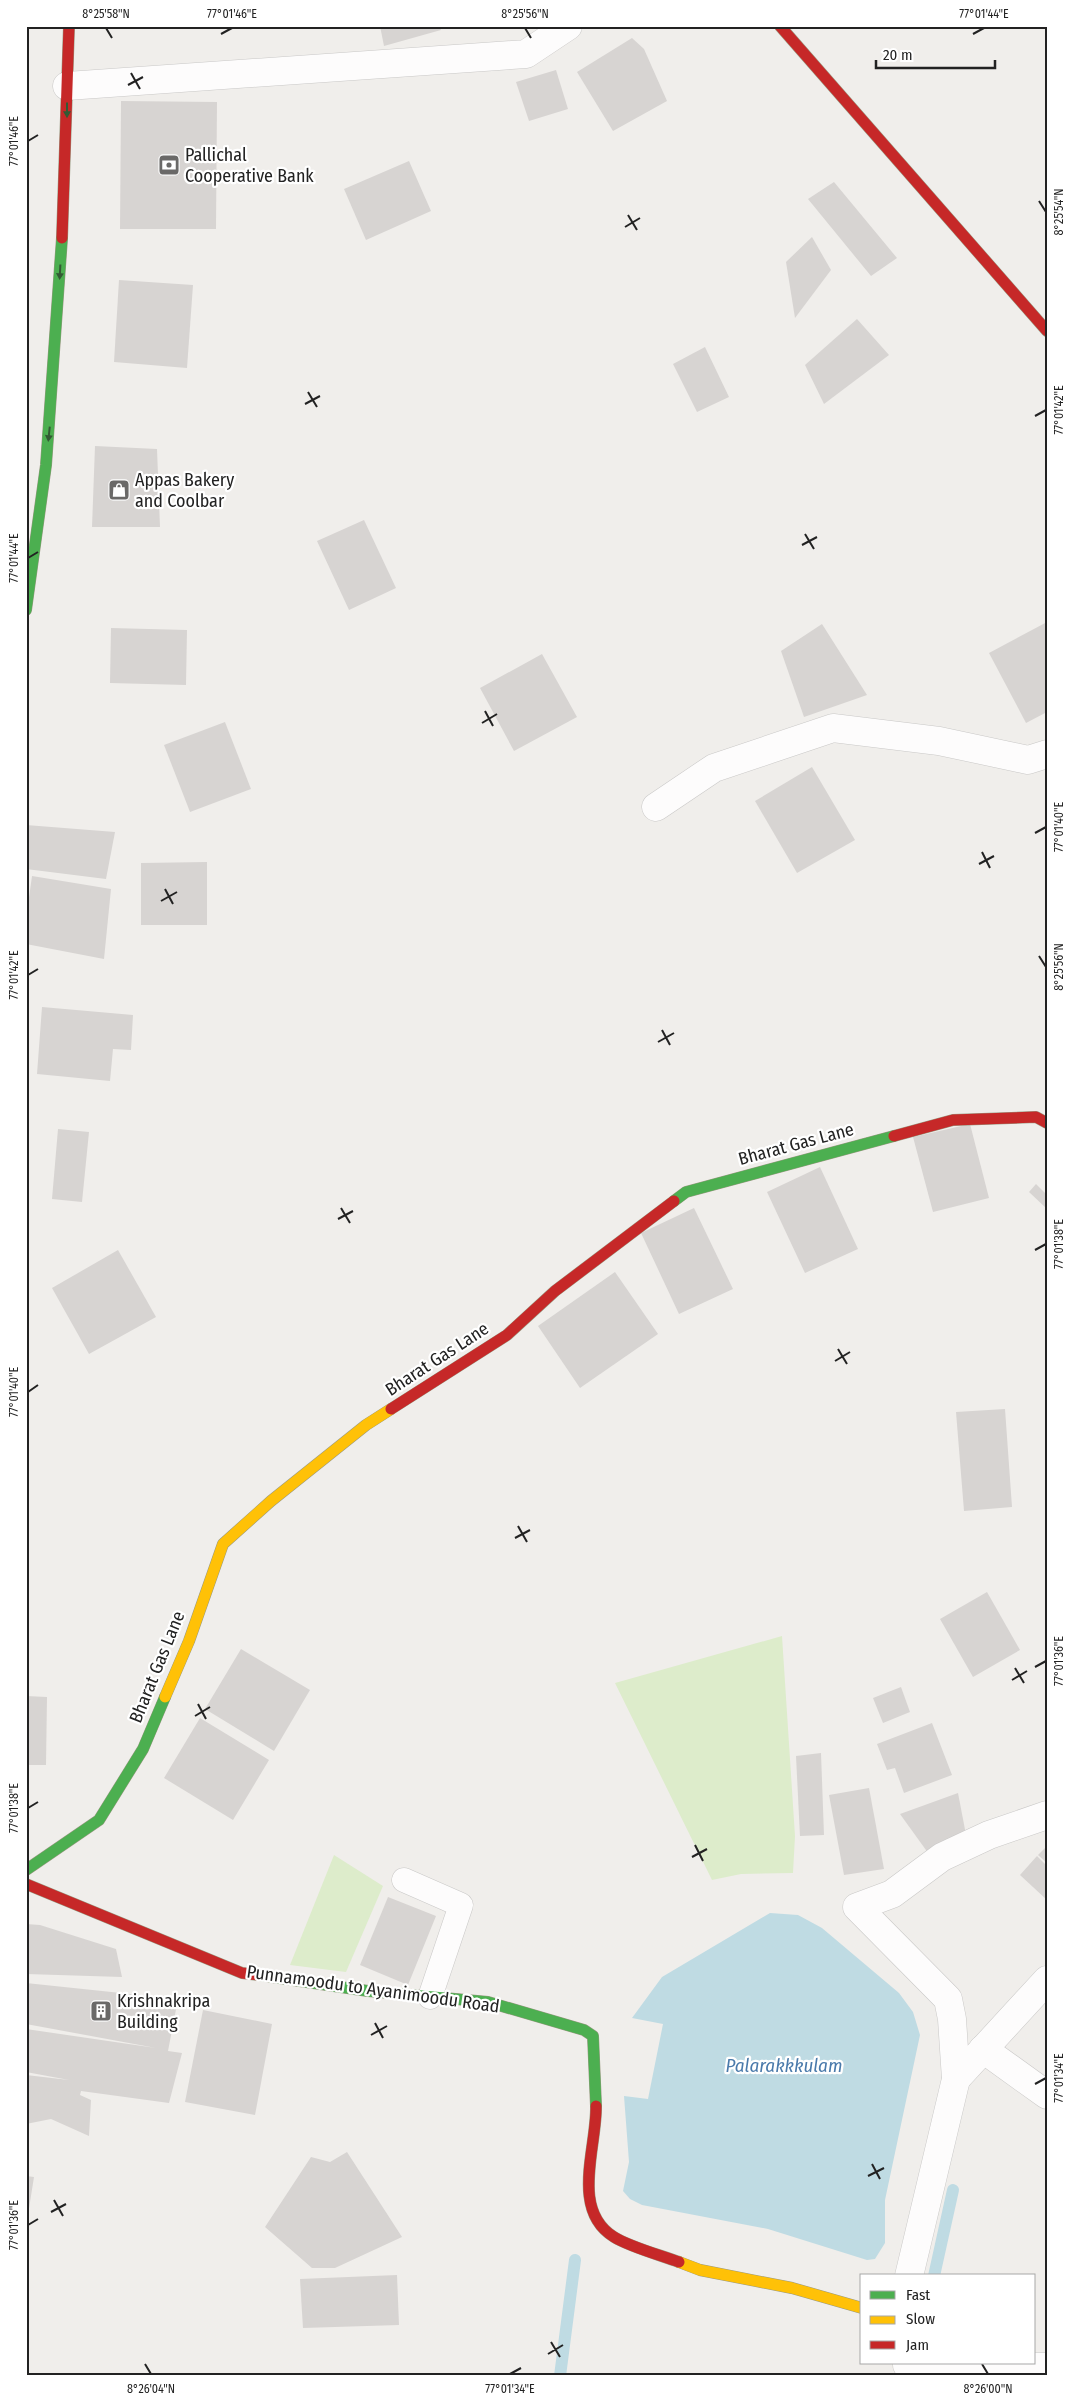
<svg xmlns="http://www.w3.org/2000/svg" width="1073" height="2402" font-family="'Fira Sans Condensed',sans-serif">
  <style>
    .grass { fill: #ddeccb }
    .water { fill: #bfdbe3 }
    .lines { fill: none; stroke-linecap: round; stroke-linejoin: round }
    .stream { stroke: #bfdbe3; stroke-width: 12 }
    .building { fill: #d7d4d2 }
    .lane-casing { stroke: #c9c8c7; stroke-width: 25 }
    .street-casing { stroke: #c9c8c7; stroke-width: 29 }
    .fast-casing { stroke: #999a82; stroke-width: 12 }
    .slow-casing { stroke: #999a82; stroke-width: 12 }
    .jam-casing { stroke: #999a82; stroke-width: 12 }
    .lane { stroke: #fdfcfc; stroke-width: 24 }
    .street { stroke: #fdfcfc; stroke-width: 28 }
    .fast { stroke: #4caf50; stroke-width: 11 }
    .slow { stroke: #ffc107; stroke-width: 11 }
    .jam { stroke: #c62828; stroke-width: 11 }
    .oneway { fill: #335a34 }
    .ticks { fill: none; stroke: #222; stroke-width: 2 }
    .labels { text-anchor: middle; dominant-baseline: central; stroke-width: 4.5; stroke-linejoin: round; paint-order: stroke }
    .poi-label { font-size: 18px; fill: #222; stroke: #fff; text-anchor: start }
    .street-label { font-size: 18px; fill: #222; stroke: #fff }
    .water-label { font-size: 19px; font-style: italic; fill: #4a7aab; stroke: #fff }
    .neatline { fill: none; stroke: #222; stroke-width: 2 }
    .ticks-label { font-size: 12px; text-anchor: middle; fill: #222 }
  </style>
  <rect width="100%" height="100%" fill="#f0eeeb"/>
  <g class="grass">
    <polygon points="782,1636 795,1836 793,1873 741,1874 712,1880 615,1683"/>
    <polygon points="334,1855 383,1886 346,1972 290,1965"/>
  </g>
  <polygon class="water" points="770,1913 798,1915 822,1928 899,1993 913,2012 920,2035 885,2200 885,2243 875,2259 867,2260 768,2229 642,2205 630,2199 623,2191 629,2162 624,2096 648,2099 663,2024 632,2018 662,1977"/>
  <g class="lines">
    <g class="stream">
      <polyline points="934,2276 953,2190"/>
      <polyline points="560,2376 575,2260"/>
    </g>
  </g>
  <g class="building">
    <polygon points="380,26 439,26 441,30 384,46"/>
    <polygon points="632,38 644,49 667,101 613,131 577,72"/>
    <polygon points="556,70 568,109 529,121 516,82"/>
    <polygon points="121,101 217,102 216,229 120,229"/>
    <polygon points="409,161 431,211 366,240 344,189"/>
    <polygon points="834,182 897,258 871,276 808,199"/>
    <polygon points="812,237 831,270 795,318 786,262"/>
    <polygon points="119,280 193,285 187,368 114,362"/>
    <polygon points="857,319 889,355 824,404 805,365"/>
    <polygon points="705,347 729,397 697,412 673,364"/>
    <polygon points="95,446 157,449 160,527 92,527"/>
    <polygon points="364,520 396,588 349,610 317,541"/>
    <polygon points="1047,622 1047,712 1026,723 989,653"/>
    <polygon points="822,624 867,695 804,717 781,651"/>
    <polygon points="111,628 187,630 186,685 110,683"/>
    <polygon points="542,654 577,717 514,751 480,688"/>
    <polygon points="225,722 251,789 190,812 164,745"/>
    <polygon points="812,767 855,840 797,873 755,801"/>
    <polygon points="26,825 115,832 106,879 26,869"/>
    <polygon points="207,862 207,925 141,925 141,863"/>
    <polygon points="32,876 111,889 104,959 26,944 26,919"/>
    <polygon points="42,1007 133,1015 131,1050 113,1049 110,1081 37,1074"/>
    <polygon points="970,1124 989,1198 933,1212 913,1137"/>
    <polygon points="58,1129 89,1132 82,1202 52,1199"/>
    <polygon points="820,1167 858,1249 805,1273 767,1192"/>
    <polygon points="1036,1184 1047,1195 1047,1209 1029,1192"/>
    <polygon points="694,1208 733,1289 679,1314 641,1233"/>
    <polygon points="118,1250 156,1317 89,1354 52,1288"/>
    <polygon points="615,1272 658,1334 580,1388 538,1326"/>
    <polygon points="1005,1409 1012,1507 964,1511 956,1412"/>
    <polygon points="987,1592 1020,1650 973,1677 940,1619"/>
    <polygon points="241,1649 310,1690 274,1751 205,1709"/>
    <polygon points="901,1687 910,1712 883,1723 873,1698"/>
    <polygon points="26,1696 47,1697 46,1765 26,1765"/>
    <polygon points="200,1718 269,1760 233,1820 164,1778"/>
    <polygon points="932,1723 952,1775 904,1793 895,1768 887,1770 877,1744"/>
    <polygon points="821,1753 824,1835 800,1836 796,1756"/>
    <polygon points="869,1788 884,1869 844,1875 829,1795"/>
    <polygon points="958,1793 967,1840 931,1857 900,1814"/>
    <polygon points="1047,1846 1047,1863 1038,1855"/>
    <polygon points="1037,1856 1047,1866 1047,1900 1020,1875"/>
    <polygon points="388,1897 436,1916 408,1985 360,1965"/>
    <polygon points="26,1924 40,1925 116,1949 122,1977 26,1974"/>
    <polygon points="26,1983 178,1999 168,2051 182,2053 169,2103 81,2091 80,2095 91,2100 89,2136 51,2119 26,2124 26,2075 69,2080 26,2072 26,2029 156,2048 26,2024"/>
    <polygon points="203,2010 272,2024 255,2115 185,2102"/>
    <polygon points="347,2152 402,2237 335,2268 312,2268 265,2227 311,2157 330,2162"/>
    <polygon points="26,2176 34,2177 27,2221 26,2221"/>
    <polygon points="397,2275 399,2325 303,2328 300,2279"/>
  </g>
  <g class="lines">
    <g class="lane-casing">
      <polyline id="lane" points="404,1880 461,1905 430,1997"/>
    </g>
    <g class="street-casing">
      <g id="street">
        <polyline points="67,86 526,54 568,26"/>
        <polyline points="656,807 714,768 833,728 939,741 1028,760 1047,754"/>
        <polyline points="983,2049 1047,2095"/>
        <polyline points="956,2079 1047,1980"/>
        <polyline points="909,2276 956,2079 952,2019 948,1999 857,1907 892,1894 942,1857 989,1835 1047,1815"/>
        <polyline points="907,2365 1047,2367"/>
      </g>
    </g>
    <g class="fast-casing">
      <g id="fast">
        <polyline points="26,610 46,465 62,238"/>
        <polyline points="674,1201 686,1192 894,1136"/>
        <polyline points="26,1870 99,1820 143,1749 165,1697"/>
        <polyline points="259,1975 368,1991 488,2002 584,2030 593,2036 596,2106"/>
      </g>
    </g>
    <g class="slow-casing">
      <g id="slow">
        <polyline points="165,1697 189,1641 223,1544 271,1501 366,1425 391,1409"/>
        <polyline points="679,2262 700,2270 792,2288 862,2308"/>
      </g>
    </g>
    <g class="jam-casing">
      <g id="jam">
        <polyline points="780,26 1047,331"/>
        <polyline points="62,238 69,26"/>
        <polyline points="894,1136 953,1120 1036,1117 1047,1123"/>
        <polyline points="391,1409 507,1335 555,1291 674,1201"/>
        <polyline points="26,1884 242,1973 259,1975"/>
        <path d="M596,2106C597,2147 570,2210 614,2237C630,2247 660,2255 679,2262"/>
      </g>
    </g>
    <use href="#lane" class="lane"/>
    <use href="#street" class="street"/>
    <use href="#fast" class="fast"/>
    <use href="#slow" class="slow"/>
    <use href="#jam" class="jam"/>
  </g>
  <defs><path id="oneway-solid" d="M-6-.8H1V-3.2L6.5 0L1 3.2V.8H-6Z" transform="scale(1.25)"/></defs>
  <g class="oneway">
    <use href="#oneway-solid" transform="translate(67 110) rotate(90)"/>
    <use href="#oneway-solid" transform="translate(60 272) rotate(93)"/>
    <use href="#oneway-solid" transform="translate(49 434) rotate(96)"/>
  </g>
  <path class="ticks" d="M106,28L112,38M525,28L531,38M221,34L232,28M973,34L984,28M131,73L140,89M128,85L143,77M28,141L38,135M1039,201L1046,212M628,215L637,230M625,227L640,218M308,392L317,407M305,404L320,396M1035,416L1046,410M805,534L814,549M802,545L817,537M28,558L38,552M485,711L493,726M482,723L497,714M1035,833L1046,827M982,852L990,868M979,864L994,856M165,889L173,904M161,901L177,892M1039,956L1046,967M28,975L38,969M662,1030L670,1045M658,1042L674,1033M341,1208L350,1223M338,1219L353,1211M1035,1250L1046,1244M838,1349L847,1364M835,1361L850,1352M28,1392L38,1385M518,1526L527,1542M515,1538L530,1530M1035,1667L1046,1661M1015,1668L1024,1683M1012,1680L1027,1671M198,1704L206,1719M195,1716L210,1707M28,1808L38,1802M695,1845L703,1861M692,1857L707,1849M375,2023L383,2038M371,2035L387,2026M1035,2084L1046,2078M872,2164L880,2179M868,2176L884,2168M54,2200L63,2216M51,2212L66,2204M28,2225L38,2219M551,2342L560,2357M548,2354L563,2345M145,2364L151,2374M982,2364L988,2374M510,2374L521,2368"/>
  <defs>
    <g id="bank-square" transform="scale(1.125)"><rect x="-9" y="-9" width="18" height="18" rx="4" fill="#6a6968" stroke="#fff"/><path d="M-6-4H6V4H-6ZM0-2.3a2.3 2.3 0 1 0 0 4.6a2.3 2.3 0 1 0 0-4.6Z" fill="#fff"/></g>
    <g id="shop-square" transform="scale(1.125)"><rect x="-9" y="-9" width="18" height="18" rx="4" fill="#6a6968" stroke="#fff"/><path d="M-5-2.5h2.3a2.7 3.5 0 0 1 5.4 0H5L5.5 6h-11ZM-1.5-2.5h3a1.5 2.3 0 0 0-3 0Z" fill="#fff"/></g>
    <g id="building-square" transform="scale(1.125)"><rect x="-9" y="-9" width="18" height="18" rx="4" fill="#6a6968" stroke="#fff"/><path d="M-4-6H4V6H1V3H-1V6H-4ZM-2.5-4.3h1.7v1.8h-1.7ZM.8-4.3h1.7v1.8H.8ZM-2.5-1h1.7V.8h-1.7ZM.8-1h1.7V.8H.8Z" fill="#fff"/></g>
  </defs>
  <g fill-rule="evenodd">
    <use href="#bank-square" x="169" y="165"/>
    <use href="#shop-square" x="119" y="490"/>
    <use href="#building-square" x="101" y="2011"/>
  </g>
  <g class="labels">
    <g class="poi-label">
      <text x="185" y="155">Pallichal<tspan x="185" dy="21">Cooperative Bank</tspan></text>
      <text x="135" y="480">Appas Bakery<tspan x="135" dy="21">and Coolbar</tspan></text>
      <text x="117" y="2001">Krishnakripa<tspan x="117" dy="21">Building</tspan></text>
    </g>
    <g class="street-label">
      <text transform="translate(796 1144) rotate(-15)">Bharat Gas Lane</text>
      <text transform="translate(437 1359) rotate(-33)">Bharat Gas Lane</text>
      <text transform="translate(157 1667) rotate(-68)">Bharat Gas Lane</text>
      <text transform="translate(373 1989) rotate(8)">Punnamoodu to Ayanimoodu Road</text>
    </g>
    <g class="water-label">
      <text x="784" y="2065">Palarakkkulam</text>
    </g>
  </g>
  <rect width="1073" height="2402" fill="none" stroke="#ffffff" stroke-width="55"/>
  <rect x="860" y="2274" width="175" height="90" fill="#ffffff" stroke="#a7a7a7"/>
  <rect x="870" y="2291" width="25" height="8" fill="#4caf50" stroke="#a7a7a7"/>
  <text x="906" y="2300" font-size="15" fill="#222222">Fast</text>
  <rect x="870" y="2316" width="25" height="8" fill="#ffc107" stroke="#a7a7a7"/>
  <text x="906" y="2324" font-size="15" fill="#222222">Slow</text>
  <rect x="870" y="2341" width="25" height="8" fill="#c62828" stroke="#a7a7a7"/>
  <text x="906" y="2350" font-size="15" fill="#222222">Jam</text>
  <path d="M876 60v8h119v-8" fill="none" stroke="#222222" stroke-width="2.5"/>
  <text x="883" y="60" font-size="15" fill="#222222" stroke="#ffffff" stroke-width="4" paint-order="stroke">20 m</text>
  <rect x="28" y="28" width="1018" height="2346" class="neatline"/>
  <g class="ticks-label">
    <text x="106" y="18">8°25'58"N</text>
    <text x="232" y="18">77°01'46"E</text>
    <text x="525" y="18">8°25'56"N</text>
    <text x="984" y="18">77°01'44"E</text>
    <text transform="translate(14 141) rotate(-90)" y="4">77°01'46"E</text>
    <text transform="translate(1059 212) rotate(-90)" y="4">8°25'54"N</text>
    <text transform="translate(1059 410) rotate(-90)" y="4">77°01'42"E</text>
    <text transform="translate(14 558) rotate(-90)" y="4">77°01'44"E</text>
    <text transform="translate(1059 827) rotate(-90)" y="4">77°01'40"E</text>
    <text transform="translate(1059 967) rotate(-90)" y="4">8°25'56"N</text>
    <text transform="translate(14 975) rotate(-90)" y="4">77°01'42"E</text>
    <text transform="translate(1059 1244) rotate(-90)" y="4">77°01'38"E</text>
    <text transform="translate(14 1392) rotate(-90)" y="4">77°01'40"E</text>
    <text transform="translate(1059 1661) rotate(-90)" y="4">77°01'36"E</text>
    <text transform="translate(14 1808) rotate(-90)" y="4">77°01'38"E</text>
    <text transform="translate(1059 2078) rotate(-90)" y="4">77°01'34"E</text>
    <text transform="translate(14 2225) rotate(-90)" y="4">77°01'36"E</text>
    <text x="151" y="2393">8°26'04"N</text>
    <text x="510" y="2393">77°01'34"E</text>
    <text x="988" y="2393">8°26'00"N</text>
  </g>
</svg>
